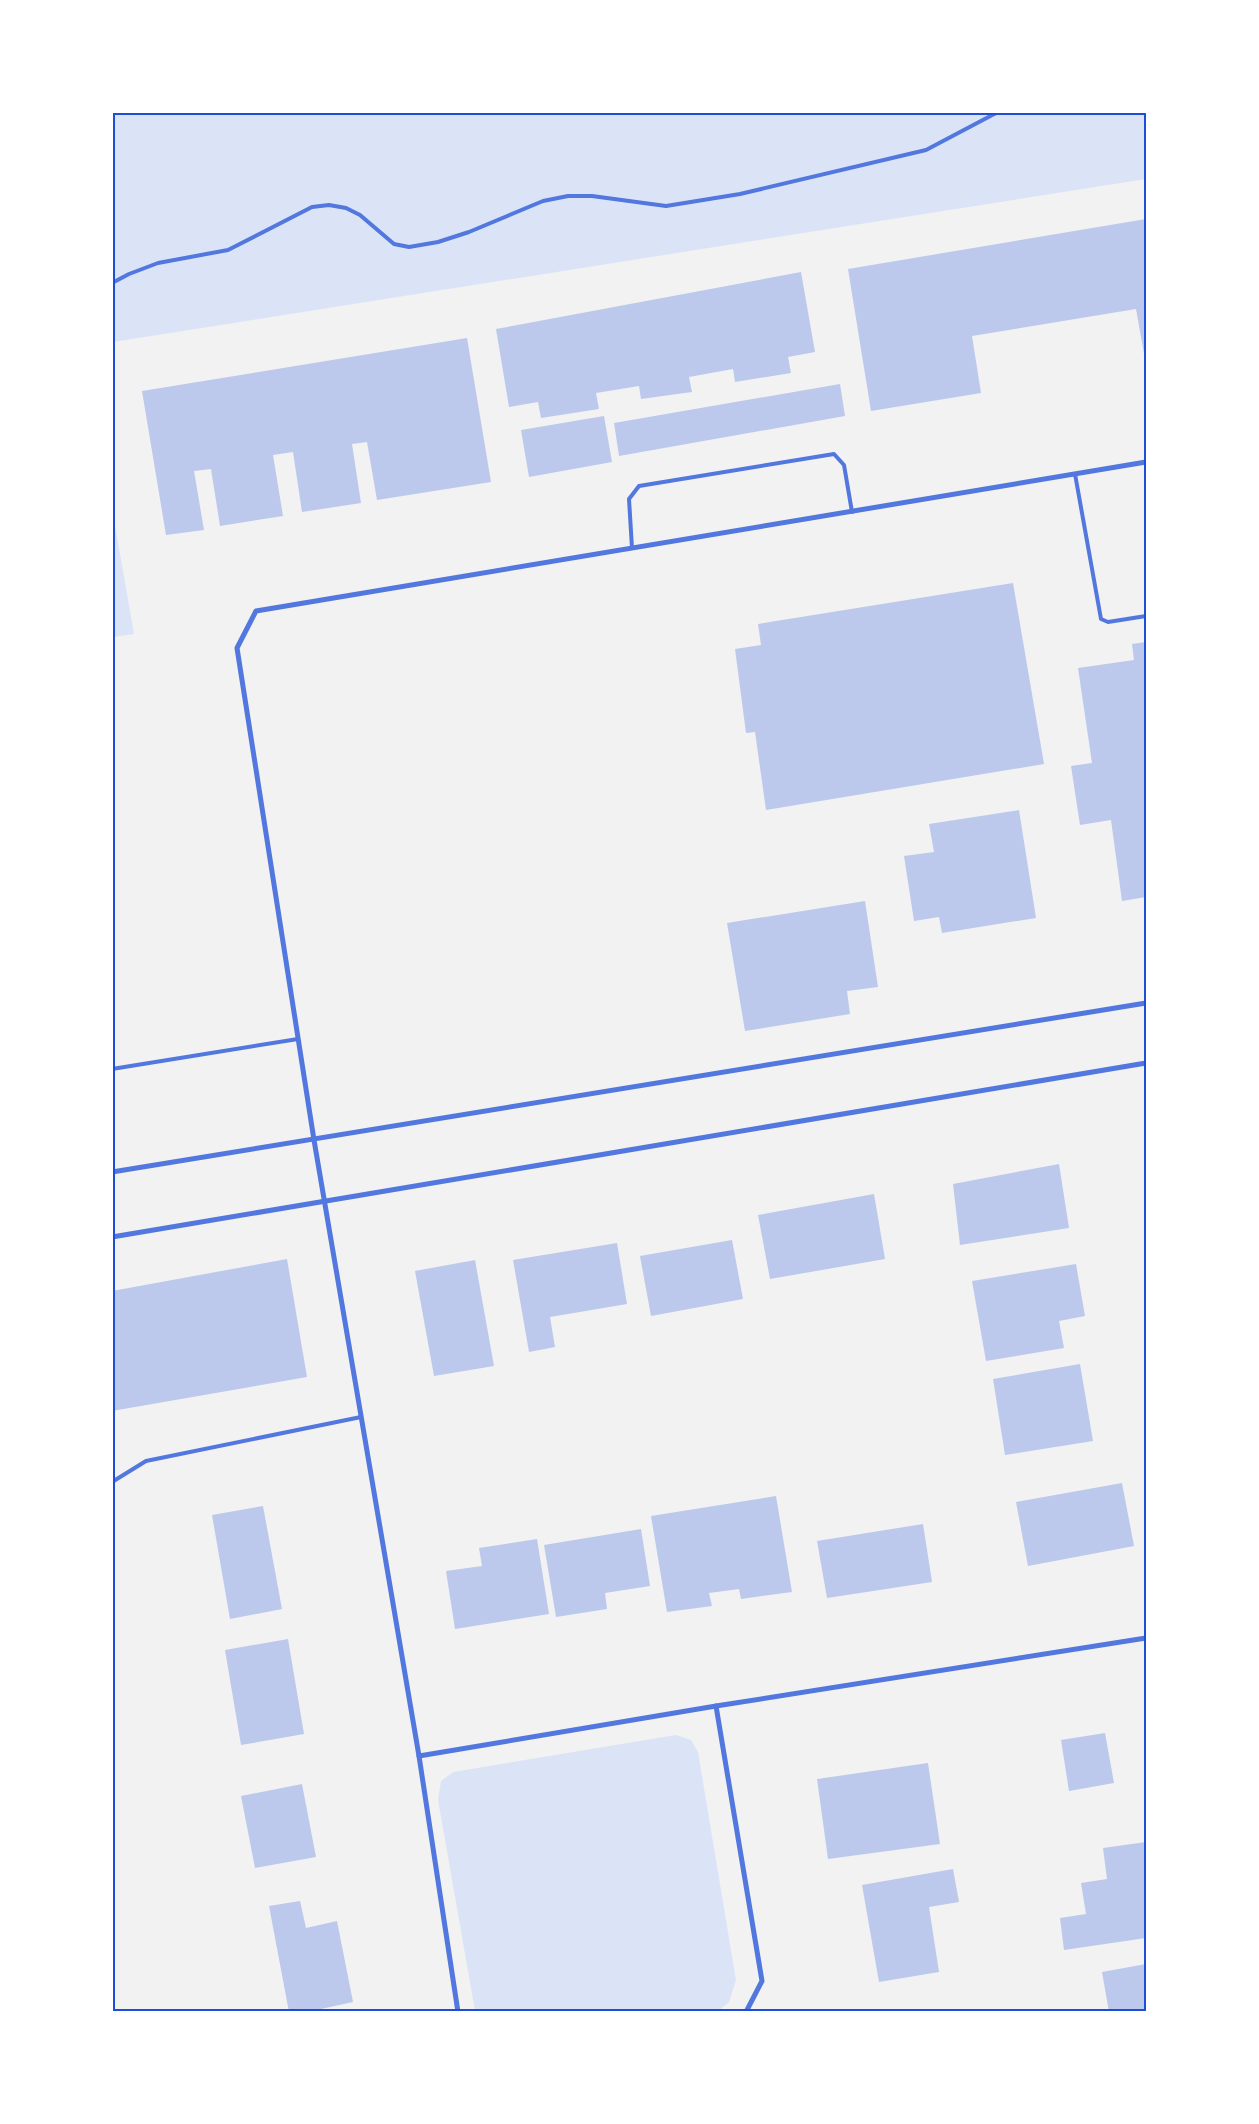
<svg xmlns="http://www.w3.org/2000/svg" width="1259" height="2124" font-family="Lato,sans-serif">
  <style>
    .green { fill: #dbe4f7 }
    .building { fill: #bdc9ec }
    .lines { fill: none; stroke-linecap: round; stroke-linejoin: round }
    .service { stroke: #5277de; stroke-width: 4 }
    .minor { stroke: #5277de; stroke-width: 5 }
    .neatline { fill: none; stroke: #1d4ed8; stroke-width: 2 }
  </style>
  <rect width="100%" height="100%" fill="#f2f2f2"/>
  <g class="green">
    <polygon points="113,113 1146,113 1146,179 113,342"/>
    <polygon points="112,508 134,634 113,637 112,637"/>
    <polygon points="676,1735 691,1740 698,1752 736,1980 729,2002 717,2012 475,2011 438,1800 441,1781 453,1772"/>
  </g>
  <g class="building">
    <polygon points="1146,219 1146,365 1136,309 972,336 981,393 871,411 848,269"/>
    <polygon points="801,272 815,352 788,357 791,373 735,382 733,369 689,377 692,392 641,399 639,386 596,393 599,409 541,418 538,402 509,407 496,329"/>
    <polygon points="467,338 491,482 377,500 367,442 352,444 361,503 302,512 293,452 273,455 283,516 220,526 211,469 194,471 204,530 166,535 142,391"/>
    <polygon points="840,384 845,416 619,456 614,423"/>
    <polygon points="604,416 612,462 529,477 521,430"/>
    <polygon points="1013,583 1044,764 766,810 755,732 746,733 735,649 761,645 758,624"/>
    <polygon points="1146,642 1146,897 1122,901 1111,820 1080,825 1071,766 1092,763 1078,668 1134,660 1132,644"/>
    <polygon points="1019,810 1036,918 942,933 939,917 914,921 904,856 934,852 929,824"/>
    <polygon points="865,901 878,987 847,991 850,1014 745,1031 727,923"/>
    <polygon points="1059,1164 1069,1228 960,1245 953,1184"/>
    <polygon points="874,1194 885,1259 770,1279 758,1215"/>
    <polygon points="732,1240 743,1299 651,1316 640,1256"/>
    <polygon points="617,1243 627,1304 550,1317 555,1347 529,1352 513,1260"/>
    <polygon points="287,1259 307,1377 112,1411 112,1291"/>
    <polygon points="475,1260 494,1366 434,1376 415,1271"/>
    <polygon points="1076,1264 1085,1316 1059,1321 1064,1348 986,1361 972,1281"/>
    <polygon points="1080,1364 1093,1441 1005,1455 993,1379"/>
    <polygon points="1122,1483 1134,1546 1028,1566 1016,1502"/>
    <polygon points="776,1496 792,1592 741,1599 739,1589 709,1593 712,1606 667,1612 651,1516"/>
    <polygon points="263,1506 282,1609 230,1619 212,1515"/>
    <polygon points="923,1524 932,1582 827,1598 817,1541"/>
    <polygon points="641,1529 650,1586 605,1593 607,1609 556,1617 544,1545"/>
    <polygon points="537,1539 549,1614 455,1629 446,1571 482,1566 479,1548"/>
    <polygon points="288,1639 304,1734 241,1745 225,1650"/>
    <polygon points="1105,1733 1114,1783 1069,1791 1061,1740"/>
    <polygon points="928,1763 940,1844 828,1859 817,1779"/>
    <polygon points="302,1784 316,1857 255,1868 241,1796"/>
    <polygon points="1146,1842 1146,1938 1064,1950 1060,1918 1086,1914 1081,1883 1107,1879 1103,1848"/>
    <polygon points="953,1869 959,1902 929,1907 939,1972 879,1982 862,1885"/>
    <polygon points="300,1901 306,1928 337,1921 353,2002 307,2012 289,2012 269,1906"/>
    <polygon points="1146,1964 1146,2012 1109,2012 1102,1972"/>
  </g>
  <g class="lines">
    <g class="service">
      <polyline points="112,283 129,274 158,263 228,250 312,207 329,205 346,208 360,215 394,244 409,247 438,242 469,232 543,201 568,196 592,196 666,206 740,194 926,150 998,112"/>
      <polyline points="1075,474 1101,619 1108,622 1146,616"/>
      <polyline points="632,548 629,499 639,486 834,454 844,465 852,512"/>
      <polyline points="112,1069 298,1039"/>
      <polyline points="112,1482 146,1461 361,1417"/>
    </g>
    <g class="minor">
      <polyline points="112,1172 1146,1003"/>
      <polyline points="112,1237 1146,1063"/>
      <polyline points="716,1706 762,1981 746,2012"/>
      <polyline points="419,1756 716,1706 1146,1638"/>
      <polyline points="458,2012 419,1756 314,1140 237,648 256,611 1146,462"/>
    </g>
  </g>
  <rect width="1259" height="2124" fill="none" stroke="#ffffff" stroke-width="228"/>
  <rect x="114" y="114" width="1031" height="1896" class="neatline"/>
</svg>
